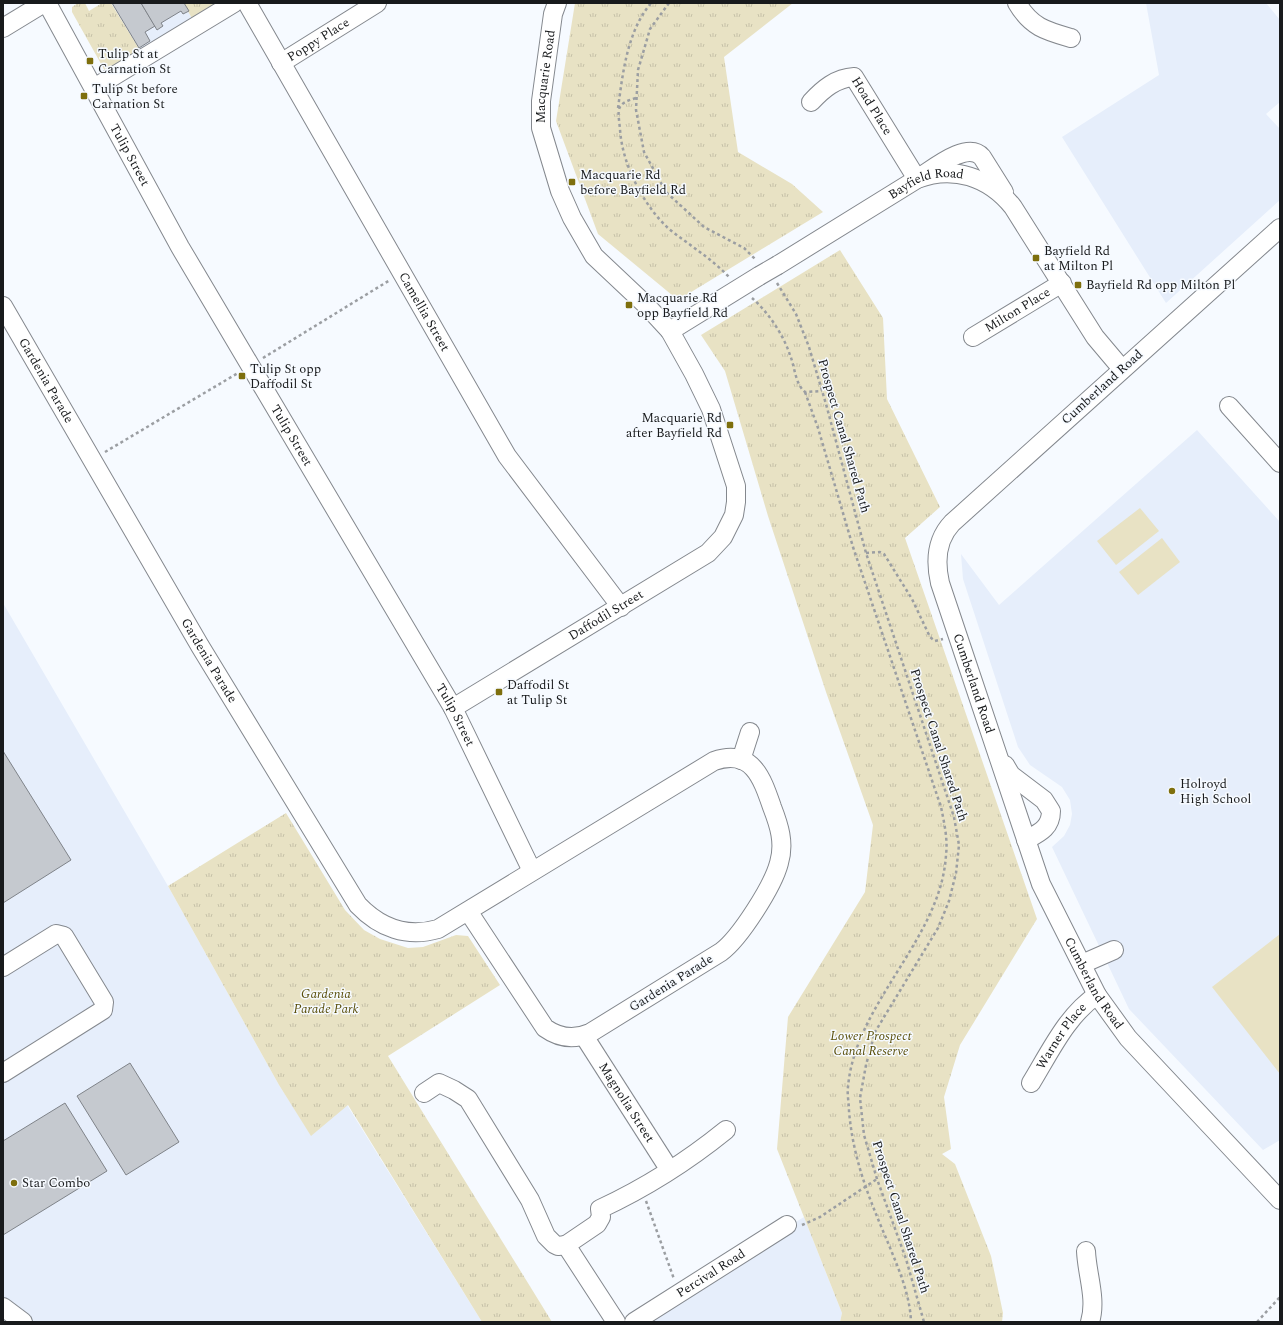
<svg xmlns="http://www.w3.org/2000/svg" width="1283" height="1325" font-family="Spectral,serif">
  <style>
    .built { fill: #e6eefb }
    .park { fill: url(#park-tufts) }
    .pitch { fill: #e8e2c4 }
    .building { fill: #c5c9cf; stroke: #7f8389 }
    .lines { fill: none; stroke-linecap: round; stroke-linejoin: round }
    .minor-casing { stroke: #84888e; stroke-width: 20 }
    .path { stroke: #9b9ea2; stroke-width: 2.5; stroke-dasharray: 3 3; stroke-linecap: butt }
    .minor { stroke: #fff; stroke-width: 18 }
    .minor-bridge-casing { stroke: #84888e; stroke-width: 20; stroke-linecap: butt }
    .minor-bridge { stroke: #fff; stroke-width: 18 }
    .poi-dot { fill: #7e6f0d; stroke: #f6faff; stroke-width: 1.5 }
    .labels { text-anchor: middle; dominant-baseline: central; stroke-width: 3; stroke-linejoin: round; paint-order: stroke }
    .street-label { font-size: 13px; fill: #181a1c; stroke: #f6faff }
    .poi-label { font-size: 13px; fill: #181a1c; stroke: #f6faff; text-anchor: start }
    .park-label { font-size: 13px; font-style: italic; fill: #5a4f0a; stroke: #f6faff }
  </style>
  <defs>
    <pattern id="park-tufts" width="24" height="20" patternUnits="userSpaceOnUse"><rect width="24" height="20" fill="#e8e2c4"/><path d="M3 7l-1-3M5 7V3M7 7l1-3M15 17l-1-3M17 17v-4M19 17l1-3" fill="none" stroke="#c6c1a8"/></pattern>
  </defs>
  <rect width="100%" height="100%" fill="#f6faff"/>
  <g class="built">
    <polygon points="111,3 183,3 193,20 141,52"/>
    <polygon points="1146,3 1266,3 1280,20 1280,102 1266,114 1280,129 1280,200 1166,303 1062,137 1159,75"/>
    <polygon points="1197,430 1280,522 1280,1140 1263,1150 1129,1009 1052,847 1064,836 1070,825 1072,814 1070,800 1062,787 1030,765 1018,747 963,579 961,554 999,605"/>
    <polygon points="3,603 168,886 279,1085 311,1135 347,1105 482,1322 3,1322"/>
    <polygon points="804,1217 842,1313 840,1322 632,1322"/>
  </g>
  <g class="park">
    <polygon points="78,3 85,3 89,11 102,3 111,3 141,52 105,71 72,12 72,7"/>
    <polygon points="183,3 221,3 193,20"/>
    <polygon points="575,3 793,3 724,57 738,152 792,184 823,212 678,300 598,234 556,121"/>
    <polygon points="840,250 883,318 887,399 940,507 905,538 1037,919 960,1045 944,1097 951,1149 942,1154 955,1164 991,1256 1003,1313 1002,1322 840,1322 842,1313 777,1149 788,1017 865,892 873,825 826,692 768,516 725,371 701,335"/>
    <polygon points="286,813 345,910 364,930 380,939 408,948 423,947 456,935 468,936 500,985 388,1056 552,1322 482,1322 348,1105 311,1136 279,1085 168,886"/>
  </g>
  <g class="pitch">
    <polygon points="1140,508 1159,531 1116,565 1097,541"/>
    <polygon points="1162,538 1180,562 1138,595 1119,572"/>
    <polygon points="1280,934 1280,1074 1212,987"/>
  </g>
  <g class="building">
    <polygon points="112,3 141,3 155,26 145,32 150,41 139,48"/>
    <polygon points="141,3 184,3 189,11 183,14 181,11 161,23 163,26 157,30"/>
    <polygon points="3,751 71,860 3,903"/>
    <polygon points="130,1063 179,1142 126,1175 77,1096"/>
    <polygon points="65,1103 107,1171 3,1235 3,1141"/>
  </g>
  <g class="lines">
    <g class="minor-casing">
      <g id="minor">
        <path id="s1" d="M47,3L180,247L453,708L532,871"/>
        <path id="s2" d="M247,3L507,456L621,607"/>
        <path d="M1017,3C1031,27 1046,31 1071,38"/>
        <polyline points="3,28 44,3"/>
        <path id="s3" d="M281,63L377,3"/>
        <polyline points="94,88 234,3"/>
        <path id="s4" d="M811,102C823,89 836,78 854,77L917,179C932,170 967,140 982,157L1004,192"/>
        <path id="s5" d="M1280,228L952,523C936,540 935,561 940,583L1041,884L1097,995L1128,1038L1280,1200"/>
        <path id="s6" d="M778,265L917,179C953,165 989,177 1013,207L1095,337L1122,369"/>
        <path id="s7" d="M3,306L200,646L358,905C380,928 407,938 438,929L714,761C752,748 762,778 772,807C779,825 785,843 779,863C773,886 740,938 721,952L590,1033C574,1040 559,1038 545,1028L468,911"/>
        <polyline points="670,331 759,276"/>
        <path id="s8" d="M973,337L1062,283"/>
        <polyline points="1229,406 1280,463"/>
        <path id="s9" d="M453,708L708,553L723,537L734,515L736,502V486L711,409L694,374L670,331L646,305L594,256L572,218L560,191L541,128V101L553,14L557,3"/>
        <polyline points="741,760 750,732"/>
        <path d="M1005,765L1011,775L1044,800L1051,811C1051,828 1039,833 1026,840"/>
        <polyline points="1082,964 1114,950"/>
        <polyline points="3,967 56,934 64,936 104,1002 103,1010 3,1073"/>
        <path id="s10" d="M584,1036L669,1169"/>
        <path id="s11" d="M1031,1083C1050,1052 1067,1015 1097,995"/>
        <polyline points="424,1093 439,1083 454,1090 468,1099 530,1200 546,1236 554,1244 558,1246 566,1245"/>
        <path d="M1086,1251C1087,1275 1097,1299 1090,1322"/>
        <polyline points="3,1307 23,1322"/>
        <path d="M616,1322L566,1245L597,1224L601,1217L600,1209C643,1189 689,1160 726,1130"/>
        <path id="s12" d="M634,1322L787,1225"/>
      </g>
    </g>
    <g class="path">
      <polyline points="669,3 650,29 638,70 636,110 644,152 666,192 704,227 744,248 756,260"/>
      <path d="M636,98C615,104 618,109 620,129C622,164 643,205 669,229C689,245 711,258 729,277"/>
      <path d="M618,108C623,72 627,32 651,3"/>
      <polyline points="777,283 796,314 809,347 826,404 866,553 954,817 959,845 956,873 949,901 938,928 875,1032 866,1065 860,1098 864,1135 877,1179 906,1259 924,1322"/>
      <path d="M752,298C768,312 783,334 790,355C795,367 795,384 805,392L822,391"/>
      <polyline points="263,358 390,280"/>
      <path d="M805,392L818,428L853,547L941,807C944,822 948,839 946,855C941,939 855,1003 848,1087C847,1095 849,1103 849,1111C853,1158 868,1196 886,1238C897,1265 910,1293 911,1322"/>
      <polyline points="105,452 238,373"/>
      <polyline points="866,553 880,552 884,554 912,599 930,637 935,641 943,639"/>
      <polyline points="646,1201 674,1279"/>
      <polyline points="802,1225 820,1217 877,1179"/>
      <polyline points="1257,1322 1280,1297"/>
    </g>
    <use href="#minor" class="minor"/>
    <g class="minor-bridge-casing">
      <polyline id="minor-bridge" points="759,276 778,265"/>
    </g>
    <use href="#minor-bridge" class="minor-bridge"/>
  </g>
  <g class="poi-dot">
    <rect x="86" y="57" width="8" height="8" rx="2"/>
    <rect x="80" y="92" width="8" height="8" rx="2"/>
    <rect x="568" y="178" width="8" height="8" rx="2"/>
    <rect x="1032" y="254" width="8" height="8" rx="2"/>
    <rect x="1074" y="281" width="8" height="8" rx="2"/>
    <rect x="625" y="301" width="8" height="8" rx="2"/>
    <rect x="238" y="372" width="8" height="8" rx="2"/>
    <rect x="726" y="421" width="8" height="8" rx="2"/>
    <rect x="495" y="688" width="8" height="8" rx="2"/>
    <circle cx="1172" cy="791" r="4"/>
    <circle cx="14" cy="1183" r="4"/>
  </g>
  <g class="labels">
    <g class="street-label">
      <text stroke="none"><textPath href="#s3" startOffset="44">Poppy Place</textPath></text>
      <text stroke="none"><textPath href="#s9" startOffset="841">Macquarie Road</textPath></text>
      <text stroke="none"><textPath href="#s4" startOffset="85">Hoad Place</textPath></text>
      <text stroke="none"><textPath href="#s1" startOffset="173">Tulip Street</textPath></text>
      <text stroke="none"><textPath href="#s6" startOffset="171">Bayfield Road</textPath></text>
      <text stroke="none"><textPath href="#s8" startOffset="52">Milton Place</textPath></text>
      <text stroke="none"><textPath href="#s2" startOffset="356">Camellia Street</textPath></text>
      <text stroke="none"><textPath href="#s7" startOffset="86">Gardenia Parade</textPath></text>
      <text transform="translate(1102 387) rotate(-42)">Cumberland Road</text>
      <text stroke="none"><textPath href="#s1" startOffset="497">Tulip Street</textPath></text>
      <text transform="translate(844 436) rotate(74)">Prospect Canal Shared Path</text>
      <text stroke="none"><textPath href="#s9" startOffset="179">Daffodil Street</textPath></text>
      <text stroke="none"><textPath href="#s7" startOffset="410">Gardenia Parade</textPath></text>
      <text stroke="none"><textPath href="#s5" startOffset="611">Cumberland Road</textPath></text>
      <text stroke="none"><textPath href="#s1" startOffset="821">Tulip Street</textPath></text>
      <text transform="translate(939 745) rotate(72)">Prospect Canal Shared Path</text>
      <text stroke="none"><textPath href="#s5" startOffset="935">Cumberland Road</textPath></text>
      <text transform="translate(671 983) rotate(-32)">Gardenia Parade</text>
      <text stroke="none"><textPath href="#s11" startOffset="56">Warner Place</textPath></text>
      <text stroke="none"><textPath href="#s10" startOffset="79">Magnolia Street</textPath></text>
      <text transform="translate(901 1217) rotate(72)">Prospect Canal Shared Path</text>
      <text stroke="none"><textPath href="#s12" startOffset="91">Percival Road</textPath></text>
    </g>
    <g class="poi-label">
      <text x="98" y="54">Tulip St at<tspan x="98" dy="15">Carnation St</tspan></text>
      <text x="92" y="89">Tulip St before<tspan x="92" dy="15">Carnation St</tspan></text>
      <text x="580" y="175">Macquarie Rd<tspan x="580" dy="15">before Bayfield Rd</tspan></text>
      <text x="1044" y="251">Bayfield Rd<tspan x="1044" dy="15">at Milton Pl</tspan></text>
      <text x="1086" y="285">Bayfield Rd opp Milton Pl</text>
      <text x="637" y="298">Macquarie Rd<tspan x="637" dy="15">opp Bayfield Rd</tspan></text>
      <text x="250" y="369">Tulip St opp<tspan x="250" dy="15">Daffodil St</tspan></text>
      <text x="722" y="418" text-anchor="end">Macquarie Rd<tspan x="722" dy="15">after Bayfield Rd</tspan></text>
      <text x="507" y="685">Daffodil St<tspan x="507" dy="15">at Tulip St</tspan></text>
      <text x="1180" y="784">Holroyd<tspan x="1180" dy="15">High School</tspan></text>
      <text x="22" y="1183">Star Combo</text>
    </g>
    <g class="park-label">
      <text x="326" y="994">Gardenia<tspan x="326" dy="15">Parade Park</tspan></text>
      <text x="871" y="1036">Lower Prospect<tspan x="871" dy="15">Canal Reserve</tspan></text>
    </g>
  </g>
  <rect width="1283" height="1325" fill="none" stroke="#181a1c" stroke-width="8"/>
</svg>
